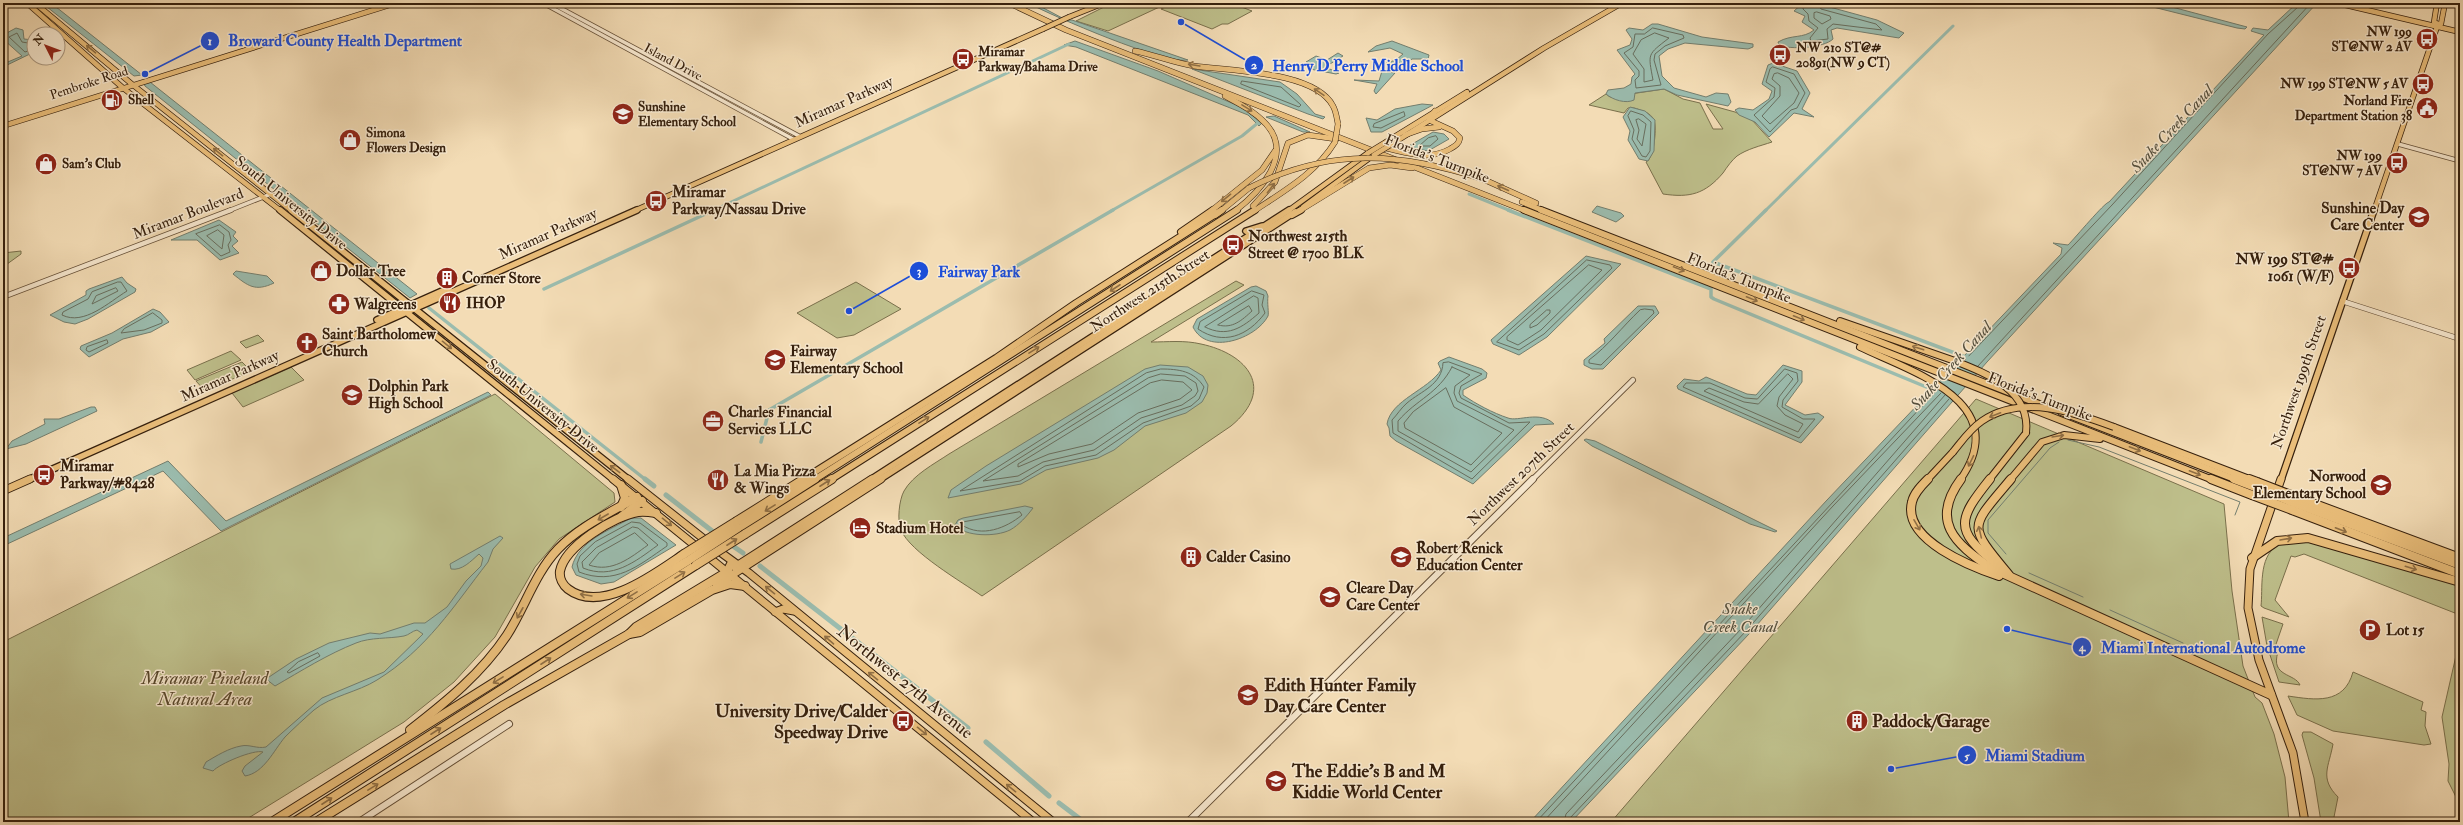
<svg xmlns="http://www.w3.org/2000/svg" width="2463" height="825" font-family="'IM FELL Double Pica',serif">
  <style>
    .green { fill: #bebf8b; stroke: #7a704c }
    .water { fill: #9bbcae; stroke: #737e6e }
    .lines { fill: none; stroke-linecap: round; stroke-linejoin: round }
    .shore { stroke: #686e5e; stroke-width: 1 }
    .stream { stroke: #737e6e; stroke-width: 1 }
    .canal-far2 { stroke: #9bbcae; stroke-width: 3 }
    .canal-far1 { stroke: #9bbcae; stroke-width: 3.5 }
    .canal { stroke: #9bbcae; stroke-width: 5 }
    .minor-far2-casing { stroke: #654f37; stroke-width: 5 }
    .minor-far1-casing { stroke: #654f37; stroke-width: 6 }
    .minor-casing { stroke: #654f37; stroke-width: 8 }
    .major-far2-casing { stroke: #36200d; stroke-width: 6 }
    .major-far1-casing { stroke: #36200d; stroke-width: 8 }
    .major-casing { stroke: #36200d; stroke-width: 9 }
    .highway-far2-casing { stroke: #36200d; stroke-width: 6 }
    .highway-far1-casing { stroke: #36200d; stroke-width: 8 }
    .highway-casing { stroke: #36200d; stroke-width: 10 }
    .minor-far2 { stroke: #f7e8cf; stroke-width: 3.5 }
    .minor-far1 { stroke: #f7e8cf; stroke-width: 4.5 }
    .minor { stroke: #f7e8cf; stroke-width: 6 }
    .major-far2 { stroke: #eabe7a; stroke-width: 4.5 }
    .major-far1 { stroke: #eabe7a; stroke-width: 5.5 }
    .major { stroke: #eabe7a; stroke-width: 7 }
    .highway-far2 { stroke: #eabe7a; stroke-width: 5 }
    .highway-far1 { stroke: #eabe7a; stroke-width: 6 }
    .highway { stroke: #eabe7a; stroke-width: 8 }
    .major-bridge-casing { stroke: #36200d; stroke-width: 6; stroke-linecap: butt }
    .highway-bridge-far2-casing { stroke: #36200d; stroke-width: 6; stroke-linecap: butt }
    .highway-bridge-far1-casing { stroke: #36200d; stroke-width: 8; stroke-linecap: butt }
    .highway-bridge-casing { stroke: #36200d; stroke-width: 10; stroke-linecap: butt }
    .major-bridge { stroke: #eabe7a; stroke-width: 4.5 }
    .highway-bridge-far2 { stroke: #eabe7a; stroke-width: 5 }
    .highway-bridge-far1 { stroke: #eabe7a; stroke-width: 6 }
    .highway-bridge { stroke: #eabe7a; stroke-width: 8 }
    .oneway { stroke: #906f44 }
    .labels { text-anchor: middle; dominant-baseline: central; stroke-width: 3; stroke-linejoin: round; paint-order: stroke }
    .far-poi-label { font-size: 13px; font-weight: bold; fill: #36200d; stroke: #f7e8cf; text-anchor: start }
    .far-street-label { font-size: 13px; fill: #36200d; stroke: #f7e8cf }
    .street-label { font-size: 15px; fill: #36200d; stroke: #f7e8cf }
    .poi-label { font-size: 15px; font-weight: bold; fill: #36200d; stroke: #f7e8cf; text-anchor: start }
    .water-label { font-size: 16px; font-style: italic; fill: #544f3d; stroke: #f7e8cf }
    .near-park-label { font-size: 18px; font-style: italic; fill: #58482c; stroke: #f7e8cf }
    .near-street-label { font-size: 18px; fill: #36200d; stroke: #f7e8cf }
    .near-poi-label { font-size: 18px; font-weight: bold; fill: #36200d; stroke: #f7e8cf; text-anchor: start }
    .leader { fill: none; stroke: #1d4ed8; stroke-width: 1.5 }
    .callout-dot { fill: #1d4ed8; stroke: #f7e8cf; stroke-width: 1.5 }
    .mark-label { font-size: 12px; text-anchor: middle; font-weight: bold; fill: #fff }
    .callout-label { font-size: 16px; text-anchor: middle; font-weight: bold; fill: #1d4ed8; stroke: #f7e8cf; stroke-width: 3; stroke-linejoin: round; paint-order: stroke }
  </style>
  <rect width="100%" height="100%" fill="#f3dcb5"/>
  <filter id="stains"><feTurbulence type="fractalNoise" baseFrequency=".005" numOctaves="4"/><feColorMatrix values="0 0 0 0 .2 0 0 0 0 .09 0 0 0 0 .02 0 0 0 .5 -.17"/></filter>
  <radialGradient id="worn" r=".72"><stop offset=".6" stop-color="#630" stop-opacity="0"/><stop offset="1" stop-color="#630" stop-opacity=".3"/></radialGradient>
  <g class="green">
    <polygon points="1112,3 1168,3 1108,31 1076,21"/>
    <polygon points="1174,3 1231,3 1252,11 1228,24 1222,24 1212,29 1161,9"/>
    <path d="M1664,89L1683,99L1700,103L1713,129H1723L1706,104L1735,112L1752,120L1772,142C1760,146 1747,149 1737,156C1732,160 1727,167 1723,173C1705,194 1690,198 1663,194L1646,162C1654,159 1658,124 1653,118C1650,114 1645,111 1640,110C1635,108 1632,107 1628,108L1624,113L1589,105L1606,94L1610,97Z"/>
    <polygon points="21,251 21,254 3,267 3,253"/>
    <path d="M1236,281L1244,285L1151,342C1168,342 1184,340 1201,344C1248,354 1276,389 1231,426L982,596C962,582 910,552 901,530C897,521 899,500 904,491C913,475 934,464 949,454Z"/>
    <polygon points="856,282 901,309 854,335 837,338 797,313"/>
    <polygon points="258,335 264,341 246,348 240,342"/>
    <polygon points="231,351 241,360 195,380 187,370"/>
    <polygon points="242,362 251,371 205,391 196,381"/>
    <polygon points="291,367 304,380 243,407 232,393"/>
    <polygon points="495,394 614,493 615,502 559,539 535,567 495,637 454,682 404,722 242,822 3,822 3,642"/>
    <polygon points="1976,399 2224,504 2232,591 2243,666 2255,697 2262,703 2274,734 2285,777 2289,822 1611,822"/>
    <path d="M2298,539L2460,585V615L2304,554L2295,557L2291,556L2275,600L2289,617L2264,608L2261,606C2263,590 2258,557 2277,546C2283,542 2291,541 2298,539Z"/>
    <path d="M2262,617L2283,624L2274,650L2278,652C2270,677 2295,673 2300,685L2279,682L2267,646Z"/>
    <polygon points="2460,638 2460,822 2456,822 2459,803 2448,781 2449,764 2442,717"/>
    <path d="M2353,672L2423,702L2421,710L2426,712L2425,726L2431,744L2424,745L2333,731L2297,715L2288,696C2315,700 2344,705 2353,672Z"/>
    <path d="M2303,732H2311L2333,744C2329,767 2319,778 2338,797L2333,822H2321L2314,778L2302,735Z"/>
  </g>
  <g class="water">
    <polygon points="42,3 51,3 142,75 134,76"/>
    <path d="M1028,3H1034L1066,20H1072L1188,60C1165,65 1053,16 1028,3Z"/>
    <path d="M1803,3H1815L1877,20L1904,33L1899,38L1837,28L1831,30L1833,39C1824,48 1790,50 1779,45L1778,42C1792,34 1803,39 1814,30L1802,22L1805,16L1794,11Z"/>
    <polygon points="2137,3 2157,3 2247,27 2245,29 2237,28"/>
    <path d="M2297,3H2317L1987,362L1749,634L1571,822H1530L1827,500L2061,254L2062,248L2053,243L2068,245C2076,237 2104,203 2109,202L2264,35L2251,31L2253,28L2268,30Z"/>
    <path d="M1652,24H1658L1702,37L1753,44V47L1748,49L1685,43L1668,49L1659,56L1662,76L1674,88L1706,97L1716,93L1728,94L1731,102L1728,106L1677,95L1664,89L1635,93L1634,100C1626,104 1613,100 1606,94L1608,90L1624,88L1631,84L1632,77L1635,74L1617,50L1630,45L1632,39L1626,30L1629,28L1643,30Z"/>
    <polygon points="16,28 23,30 24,39 34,40 34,52 3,67 3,64 22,56 3,39 3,35"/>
    <polygon points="1075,41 1158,71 1243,108 1262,123 1259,126 1248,115 1076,47 1064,45"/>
    <polygon points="1392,41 1429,55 1428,59 1412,59 1407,63 1397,65 1384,65 1383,64 1396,60 1403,54 1390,48 1368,52 1376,46"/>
    <polygon points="1338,53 1343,56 1325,67 1339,73 1336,74 1310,69 1314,66 1306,62 1316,56 1327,60"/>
    <polygon points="1773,63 1797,71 1810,93 1802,109 1814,117 1794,113 1769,137 1755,122 1739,115 1735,110 1739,108 1753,110 1769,99 1772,91 1762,84 1768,65"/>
    <polygon points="1192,69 1280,82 1297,94 1315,114 1325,117 1323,119 1308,114"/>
    <polygon points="1382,71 1395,73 1376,94 1374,91 1377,84 1354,80 1379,81"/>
    <polygon points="150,82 417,294 410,298 145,86 144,84"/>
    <polygon points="1422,104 1433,105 1382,132 1371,132 1366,118 1377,120 1395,109"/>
    <polygon points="1630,107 1645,111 1655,120 1654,151 1648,161 1639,159 1628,140 1630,131 1623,117"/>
    <polygon points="1274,116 1310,132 1303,132 1266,117"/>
    <polygon points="1433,132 1444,134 1449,139 1428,151 1407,147"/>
    <polygon points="1597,206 1621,213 1624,216 1616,222 1592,212"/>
    <polygon points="219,220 236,232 233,236 238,241 232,246 239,253 220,260 197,240 171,240"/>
    <polygon points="1586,256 1621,264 1547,337 1519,355 1493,344 1491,340"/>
    <path d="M236,271L267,276L274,283C255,292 248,286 233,274Z"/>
    <polygon points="122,277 127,283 136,289 135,292 88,319 75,324 64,322 50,315 86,295 86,291 89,289"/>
    <path d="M1256,286L1266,291L1268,296C1267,302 1269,314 1268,316C1256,339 1207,356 1193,327L1197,319L1251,287Z"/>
    <polygon points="1638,306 1655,306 1659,313 1603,369 1592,369 1584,365 1584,360 1605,343 1604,339"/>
    <polygon points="153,309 160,312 169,322 151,332 123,339 89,357 80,349 81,346 112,333"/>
    <path d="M1449,357L1482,369L1487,373L1486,378L1463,390V395C1476,404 1493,413 1508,418C1518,422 1540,410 1554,424L1535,425L1473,484L1396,441L1390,436L1389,428L1387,424C1391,400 1428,390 1441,370L1438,363L1440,361Z"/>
    <polygon points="1160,365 1188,367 1203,376 1208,385 1207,393 1202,402 1186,413 1145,426 1114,450 1098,458 1046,470 1021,484 948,498 951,490 986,466 1145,369"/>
    <polygon points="1783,365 1802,371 1802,382 1785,405 1805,415 1818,413 1824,417 1801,443 1678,389 1677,386 1684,379 1699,381 1706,377 1747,394 1756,395"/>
    <polygon points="488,392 491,395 221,531 163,471 3,546 3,538 168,461 226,521"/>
    <polygon points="91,407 95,407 97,411 26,444 6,449 12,441 45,424 44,419 59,419"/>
    <polygon points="1586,439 1595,441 1777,531 1775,532 1750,524 1592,446 1584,440"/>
    <path d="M1025,506L1033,508C1027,516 1019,525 1010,530C996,537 965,537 955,525L958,520L963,518Z"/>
    <path d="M631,518H641L676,545L614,582L601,584L576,575L572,567C578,541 610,530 631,518Z"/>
    <path d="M500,536L503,538L493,549L488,562C453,607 427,649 377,680C358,692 331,696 314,710C305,718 294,728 285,737C274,750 264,773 245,776L242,771L245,766L263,752C254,749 219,764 213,771L203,768L206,762C216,756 229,748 241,746C249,744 257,749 266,747L322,698L384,672L423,634L417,630C412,631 409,635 404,636C388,639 371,637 356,643C328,654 301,671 275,686L266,679L296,659L329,643L370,633L380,634L414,623H425L447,607L466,581L481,566L483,558L479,554C471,561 462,571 451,569L450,564Z"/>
  </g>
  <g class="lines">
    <g class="shore">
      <polyline points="1804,3 1803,9 1808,14 1809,21 1818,28 1810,38 1811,41 1828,39 1827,29 1833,24 1882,30 1876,24 1821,9 1818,3"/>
      <polygon points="1817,12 1830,16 1831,19 1822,24 1814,18 1814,13"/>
      <polygon points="1653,28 1683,35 1684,38 1665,46 1655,54 1654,60 1661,85 1636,88 1635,80 1639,76 1639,71 1624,53 1633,47 1635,34 1644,34"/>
      <path d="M1655,33L1669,38C1647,55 1648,53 1653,80L1644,82V69L1633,54L1641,40Z"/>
      <polyline points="34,44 22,42 17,33 9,37 25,52 34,49"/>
      <polygon points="1773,67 1794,74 1805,93 1797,108 1791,110 1770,132 1754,115 1774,97 1775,88 1766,82 1770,69"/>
      <polygon points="1778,73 1789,78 1799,93 1794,103 1770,124 1762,116 1780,96 1780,86 1772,79 1774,74"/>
      <polygon points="1242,81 1281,87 1301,105 1299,107 1241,84"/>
      <polygon points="1631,111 1643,115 1651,122 1650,151 1646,157 1642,156 1632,139 1634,130 1628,116"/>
      <polygon points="1404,112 1405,116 1381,128 1373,127 1374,124"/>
      <polygon points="1639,119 1646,124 1642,146 1637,139 1639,130 1636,120"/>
      <polygon points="1436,136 1438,139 1430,146 1419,146 1428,138"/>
      <polygon points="220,225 229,232 231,240 228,245 230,252 221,256 196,234"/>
      <polygon points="218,230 224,235 222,249 207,236"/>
      <polygon points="1587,260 1610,265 1612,268 1544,334 1519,350 1497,342"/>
      <polygon points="1589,265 1602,270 1541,330 1518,345 1507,340 1507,337"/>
      <path d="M118,282H121L127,291C109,302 84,326 62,315L63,312L88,299L92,292Z"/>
      <polygon points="116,288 118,291 92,304 96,296"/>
      <path d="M1252,291L1264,295L1262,305L1265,313C1248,336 1223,346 1198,329L1200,322Z"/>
      <path d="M1254,296L1258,298L1259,313C1242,328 1227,338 1205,327Z"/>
      <path d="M1249,306L1252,311C1242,320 1233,329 1218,325Z"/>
      <path d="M1645,309L1653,310L1654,313L1601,365L1589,363V360C1608,346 1622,327 1640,310Z"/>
      <polygon points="1547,310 1550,310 1550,313 1537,325 1530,328 1530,325"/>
      <polygon points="153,313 162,320 162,323 144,330 121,333 124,329"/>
      <polygon points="107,340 108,343 89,352 86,350 87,347"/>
      <polyline points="1965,360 2112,205 2268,34 2298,7 2299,3"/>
      <path d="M1449,362L1482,374L1461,386L1459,393L1461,398L1509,423L1530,422L1472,479L1393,433L1392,420C1397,415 1401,408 1407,403C1421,391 1442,385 1443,363Z"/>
      <polyline points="1978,366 2311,3"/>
      <path d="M1452,367L1470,375L1455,386L1454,393L1457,401L1514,430L1471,472L1398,431V421C1417,399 1438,394 1452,367Z"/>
      <path d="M1161,369C1179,369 1194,371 1204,387L1199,399L1191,406L1143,423L1096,455L1045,466L1020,481L960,491L1146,373Z"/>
      <polygon points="1785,369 1797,373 1798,381 1783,400 1782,407 1803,419 1815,419 1799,438 1683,387 1686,383 1710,383 1745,398 1757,399"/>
      <polygon points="1161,374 1185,376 1196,383 1198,391 1195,396 1182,405 1141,418 1094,450 1043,462 1018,476 983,481 1148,378"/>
      <polygon points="1788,374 1793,379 1779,397 1777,406 1785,415 1803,424 1798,432 1704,391 1709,388 1744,402 1758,404"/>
      <polygon points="1162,380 1183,382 1192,390 1180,399 1138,413 1092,444 1049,454 1018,467 1018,464 1150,383"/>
      <polygon points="1446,388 1454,407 1502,433 1471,465 1405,428 1404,423 1413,412"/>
      <path d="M1020,512L1022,515C1006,528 982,538 962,525L964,522Z"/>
      <path d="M632,522L640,523L667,543V546C638,566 615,586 579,572L577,564L580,556L595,542Z"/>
      <path d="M633,527L638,528L658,545C635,562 612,580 583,568L582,562L596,548Z"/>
      <path d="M635,533L648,545C630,558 612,573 589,565L599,553Z"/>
      <polygon points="318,653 320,656 289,673 287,672 298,662"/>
      <polyline points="1536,822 1937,390"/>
      <polyline points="1543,822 1833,506 1941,393"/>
      <polyline points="1564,822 1566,814 1742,628 1945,395"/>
      <polyline points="1569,822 1570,818 1746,631 1949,399"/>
    </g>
    <g class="stream">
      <polyline points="2068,440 2099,447 2240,502 2235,515"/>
      <polyline points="2006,554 1988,533 1988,520 2050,448 2059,442"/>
      <polyline points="2029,573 2083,597"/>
      <polyline points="2110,610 2183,643"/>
    </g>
    <g class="canal-far2">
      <polyline points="1469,194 1511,211"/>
      <polyline points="712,211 1069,44"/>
      <polyline points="1111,211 1242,136 1259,122"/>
      <polyline points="1765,211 1953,26"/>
    </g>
    <g class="canal-far1">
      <polyline points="1508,210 1711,289 1711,297 1714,299 1936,391"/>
      <polyline points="1766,210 1713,262 1968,358"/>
      <polyline points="544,289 714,210"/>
      <polyline points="429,308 646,480"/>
      <polyline points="761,442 769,410 1113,210"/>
    </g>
    <g class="canal">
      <polyline points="645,479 654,486"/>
      <polyline points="666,495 716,534"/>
      <polyline points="730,544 743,553"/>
      <polyline points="760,566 968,728"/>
      <polyline points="986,742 1049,796"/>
      <polyline points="1059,803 1084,822"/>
    </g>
    <g class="minor-far2-casing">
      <g id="minor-far2">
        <polyline points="543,3 793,139"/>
        <polyline points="551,3 799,136"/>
        <polyline points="2398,144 2460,161"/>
        <polyline points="228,211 271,194"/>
      </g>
    </g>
    <g class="minor-far1-casing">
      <g id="minor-far1">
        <polyline points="3,297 231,210"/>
        <polyline points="2342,301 2460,339"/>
        <polyline points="1532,480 1633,380"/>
      </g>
    </g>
    <g class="minor-casing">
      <g id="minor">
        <polyline points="359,822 509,724"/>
        <polyline points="1188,822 1533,479"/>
      </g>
    </g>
    <g class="major-far2-casing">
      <g id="major-far2">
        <polyline points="27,3 123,88 281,211"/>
        <polyline points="35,3 133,85 292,211"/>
        <polyline points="2337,3 2460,32"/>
        <polyline points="2437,3 2434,22 2438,24"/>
        <polyline points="1069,17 1104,3"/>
        <polyline points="3,126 396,3"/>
        <polyline points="1386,142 1467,92"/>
        <polyline points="1392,144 1544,48 1622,3"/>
        <polyline points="1303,207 1371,157"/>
        <polyline points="634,211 1043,29"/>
        <polyline points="1288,211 1368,153"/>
        <polyline points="2374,211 2438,24 2441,24 2445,3"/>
      </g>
    </g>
    <g class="major-far1-casing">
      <g id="major-far1">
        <polyline points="280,210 614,480"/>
        <polyline points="291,210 629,480"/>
        <polyline points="1252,235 1246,231 1262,226"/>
        <polyline points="377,320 449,288"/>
        <polyline points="28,480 637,210"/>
        <polyline points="870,480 1289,210"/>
        <polyline points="879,480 1295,212"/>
        <polyline points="2281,480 2374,210"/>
      </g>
    </g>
    <g class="major-casing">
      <g id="major">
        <polyline points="613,479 698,548"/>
        <polyline points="628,479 709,543"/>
        <polyline points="2281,479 2250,569 2248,608 2259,660 2293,753 2305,822"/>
        <polyline points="3,491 30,479"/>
        <polyline points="716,549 749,573 1053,822"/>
        <polyline points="706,555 1033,822"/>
        <polyline points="735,567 872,479"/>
        <polyline points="732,575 881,479"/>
        <polyline points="775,612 783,609 794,611"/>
      </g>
    </g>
    <g class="highway-far2-casing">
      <g id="highway-far2">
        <polyline points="1009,3 1066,30 1526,211"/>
        <path d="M1135,51C1155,55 1174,63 1194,66C1229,71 1315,71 1333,106C1336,111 1337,119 1338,124"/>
        <path d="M1225,96C1240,104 1254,111 1266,124C1294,155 1260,192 1235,211"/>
        <polyline points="1405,135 1422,129 1439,127"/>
        <path d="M1380,147C1404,151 1427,162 1450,149C1455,146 1459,144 1460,138L1453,131L1429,120L1435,111"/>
        <polyline points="1485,180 1536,203"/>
        <polyline points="1522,202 1544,211"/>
        <polyline points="1253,206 1275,182 1288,143 1308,135 1336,139"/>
        <polyline points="1211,211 1262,170 1275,151"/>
        <polyline points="1221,211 1249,188"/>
        <path d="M1254,211C1284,191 1316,173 1335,142"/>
        <polyline points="1299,211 1369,168 1390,165 1412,168"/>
      </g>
    </g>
    <g class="highway-far1-casing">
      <g id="highway-far1">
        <polyline points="1524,210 2213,480"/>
        <polyline points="1541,210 2047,407"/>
        <polyline points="1215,215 1222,210"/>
        <polyline points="1292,215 1301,210"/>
        <polyline points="1181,232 1213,210"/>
        <polyline points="1840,321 1955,361"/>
        <path d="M1860,347C1912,372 2015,402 1960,480"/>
        <polyline points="2061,412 2237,480"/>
        <polyline points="2114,427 2252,480"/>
        <polyline points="802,480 996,358 1076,303 1219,212"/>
        <polyline points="814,480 1237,210"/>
        <polyline points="830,480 1255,210"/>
        <polyline points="1927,480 1953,452"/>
        <polyline points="1989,480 2026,433"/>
        <polyline points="2010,480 2042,442 2064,435 2100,439"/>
      </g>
    </g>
    <g class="highway-casing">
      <g id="highway">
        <path d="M1928,479C1922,485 1914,493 1912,502C1902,540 1972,567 1999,576"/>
        <path d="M1961,479C1930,521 1954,543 1991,568L2271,695"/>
        <path d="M1990,479C1959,518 1952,530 1997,564"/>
        <polyline points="2211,479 2252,495"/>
        <polyline points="2234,479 2255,487"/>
        <polyline points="2249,479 2257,482"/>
        <polyline points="621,485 625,498 621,507"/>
        <polyline points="2296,497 2460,558"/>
        <polyline points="2294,503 2460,565"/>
        <polyline points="2292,510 2460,574"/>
        <path d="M656,513C650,512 644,511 638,512C614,516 565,546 560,571C559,578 563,585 568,589C602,615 657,572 684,554"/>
        <polyline points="621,517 642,501"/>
        <polyline points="737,521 804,479"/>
        <polyline points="738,528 815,479"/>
        <polyline points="745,534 832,479"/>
        <polyline points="2252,558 2277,541 2308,538 2460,582"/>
        <path d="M2009,575C1967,524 1969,529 2011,479"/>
        <polyline points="717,585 732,575"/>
        <polyline points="629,634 640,632 712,590 730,584 745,586"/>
        <path d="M410,730C446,702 482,673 507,635C525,607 535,573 558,549C580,526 610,513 637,497"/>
        <polyline points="272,822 689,560"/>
        <polyline points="294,822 696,565"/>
        <polyline points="316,822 504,705 629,634 636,627 727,572 732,562"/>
      </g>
    </g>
    <use href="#minor-far2" class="minor-far2"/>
    <use href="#minor-far1" class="minor-far1"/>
    <use href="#minor" class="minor"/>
    <use href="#major-far2" class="major-far2"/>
    <use href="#major-far1" class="major-far1"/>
    <use href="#major" class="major"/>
    <use href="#highway-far2" class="highway-far2"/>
    <use href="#highway-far1" class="highway-far1"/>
    <use href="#highway" class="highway"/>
    <g class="major-bridge-casing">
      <g id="major-bridge">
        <polyline points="1043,29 1069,17"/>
        <polyline points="1368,153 1386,142"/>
        <polyline points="1374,155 1392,144"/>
      </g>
    </g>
    <g class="highway-bridge-far2-casing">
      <g id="highway-bridge-far2">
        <polyline points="1335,142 1338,124"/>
        <path d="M1249,188C1330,147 1400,152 1485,180"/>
      </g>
    </g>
    <g class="highway-bridge-far1-casing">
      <g id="highway-bridge-far1">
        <path d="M1955,361C1988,374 2031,391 2026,433"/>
        <path d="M1953,452C1962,441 1970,429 1982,421C2022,394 2074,412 2114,427"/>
      </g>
    </g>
    <g class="highway-bridge-casing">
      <g id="highway-bridge">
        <polyline points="2257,482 2296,497"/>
        <polyline points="2255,487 2294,503"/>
        <polyline points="2252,495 2292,510"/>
        <polyline points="684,554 737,521"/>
        <polyline points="689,560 738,528"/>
        <polyline points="696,565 745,534"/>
      </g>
    </g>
    <use href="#major-bridge" class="major-bridge"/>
    <use href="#highway-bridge-far2" class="highway-bridge-far2"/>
    <use href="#highway-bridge-far1" class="highway-bridge-far1"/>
    <use href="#highway-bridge" class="highway-bridge"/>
  </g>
  <defs><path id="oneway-shaft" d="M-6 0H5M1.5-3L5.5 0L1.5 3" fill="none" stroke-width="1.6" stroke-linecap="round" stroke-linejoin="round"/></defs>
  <g class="oneway">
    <use href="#oneway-shaft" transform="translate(91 49) rotate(-140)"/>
    <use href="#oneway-shaft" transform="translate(1194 65) rotate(-171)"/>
    <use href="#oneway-shaft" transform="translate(1319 92) rotate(-146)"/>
    <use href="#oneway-shaft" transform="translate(1247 108) rotate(32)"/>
    <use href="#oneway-shaft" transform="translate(218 152) rotate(-141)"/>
    <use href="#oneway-shaft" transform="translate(1349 180) rotate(-33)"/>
    <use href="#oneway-shaft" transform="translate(1271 188) rotate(-53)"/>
    <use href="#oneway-shaft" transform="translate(1503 188) rotate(-156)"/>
    <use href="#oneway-shaft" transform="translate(1226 198) rotate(141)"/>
    <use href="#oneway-shaft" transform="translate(1679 269) rotate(22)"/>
    <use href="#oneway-shaft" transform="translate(1115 288) rotate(147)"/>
    <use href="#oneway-shaft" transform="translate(1752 299) rotate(22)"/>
    <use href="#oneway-shaft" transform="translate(1799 318) rotate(22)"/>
    <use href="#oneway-shaft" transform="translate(447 345) rotate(39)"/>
    <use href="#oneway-shaft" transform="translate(1918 348) rotate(-162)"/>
    <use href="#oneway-shaft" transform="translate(1034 350) rotate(-32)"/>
    <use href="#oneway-shaft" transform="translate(1995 415) rotate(159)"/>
    <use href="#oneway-shaft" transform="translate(924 420) rotate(-32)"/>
    <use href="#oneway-shaft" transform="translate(2058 436) rotate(-9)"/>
    <use href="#oneway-shaft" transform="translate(2135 449) rotate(21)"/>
    <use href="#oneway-shaft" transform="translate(1971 461) rotate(116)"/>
    <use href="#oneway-shaft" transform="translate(615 469) rotate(-143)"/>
    <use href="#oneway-shaft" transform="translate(2195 473) rotate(21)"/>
    <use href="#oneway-shaft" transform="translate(825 483) rotate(-33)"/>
    <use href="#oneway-shaft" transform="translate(770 508) rotate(148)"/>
    <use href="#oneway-shaft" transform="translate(603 517) rotate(150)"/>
    <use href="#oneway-shaft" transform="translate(667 522) rotate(39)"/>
    <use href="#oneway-shaft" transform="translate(1917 525) rotate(60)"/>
    <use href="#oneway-shaft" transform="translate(2341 530) rotate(21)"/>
    <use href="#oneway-shaft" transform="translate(1980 532) rotate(-103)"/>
    <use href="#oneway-shaft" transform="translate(2286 539) rotate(-10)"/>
    <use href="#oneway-shaft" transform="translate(732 542) rotate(-33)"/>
    <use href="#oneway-shaft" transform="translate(2411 568) rotate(17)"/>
    <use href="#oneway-shaft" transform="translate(680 575) rotate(-32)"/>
    <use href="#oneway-shaft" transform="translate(770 590) rotate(-141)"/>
    <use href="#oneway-shaft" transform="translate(586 595) rotate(-171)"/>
    <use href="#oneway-shaft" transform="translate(632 595) rotate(148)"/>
    <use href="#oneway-shaft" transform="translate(520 613) rotate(119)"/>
    <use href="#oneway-shaft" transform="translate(829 640) rotate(-139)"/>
    <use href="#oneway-shaft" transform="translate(546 661) rotate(-33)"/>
    <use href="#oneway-shaft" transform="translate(873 676) rotate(-141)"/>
    <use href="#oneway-shaft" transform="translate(498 680) rotate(148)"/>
    <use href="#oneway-shaft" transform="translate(436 731) rotate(-33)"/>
    <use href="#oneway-shaft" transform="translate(922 731) rotate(39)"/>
    <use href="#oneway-shaft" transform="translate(373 787) rotate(-31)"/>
    <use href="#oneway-shaft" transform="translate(1011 788) rotate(-141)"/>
    <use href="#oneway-shaft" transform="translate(327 801) rotate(-33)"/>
  </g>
  <defs>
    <g id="bus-disc" transform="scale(1.15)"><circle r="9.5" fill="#8f2418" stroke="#f7e8cf"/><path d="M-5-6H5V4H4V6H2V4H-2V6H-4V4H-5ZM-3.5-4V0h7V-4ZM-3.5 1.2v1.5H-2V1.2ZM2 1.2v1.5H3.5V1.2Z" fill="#fff"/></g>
    <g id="fuel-disc" transform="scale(1.15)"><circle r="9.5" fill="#8f2418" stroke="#f7e8cf"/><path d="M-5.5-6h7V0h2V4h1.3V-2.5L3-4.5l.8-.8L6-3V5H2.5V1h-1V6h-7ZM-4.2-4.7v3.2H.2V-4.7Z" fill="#fff"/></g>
    <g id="civic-disc" transform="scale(1.15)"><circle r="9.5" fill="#8f2418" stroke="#f7e8cf"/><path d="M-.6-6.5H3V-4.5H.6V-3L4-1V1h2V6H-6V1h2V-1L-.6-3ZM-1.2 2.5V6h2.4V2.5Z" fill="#fff"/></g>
    <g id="school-disc" transform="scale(1.15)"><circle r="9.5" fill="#8f2418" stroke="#f7e8cf"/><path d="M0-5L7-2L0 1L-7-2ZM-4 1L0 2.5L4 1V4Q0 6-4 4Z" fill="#fff"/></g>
    <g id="shop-disc" transform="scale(1.15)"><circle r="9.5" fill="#8f2418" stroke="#f7e8cf"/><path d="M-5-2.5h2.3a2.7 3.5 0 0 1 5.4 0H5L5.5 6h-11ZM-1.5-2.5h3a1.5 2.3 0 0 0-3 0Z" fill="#fff"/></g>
    <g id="building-disc" transform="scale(1.15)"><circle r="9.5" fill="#8f2418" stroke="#f7e8cf"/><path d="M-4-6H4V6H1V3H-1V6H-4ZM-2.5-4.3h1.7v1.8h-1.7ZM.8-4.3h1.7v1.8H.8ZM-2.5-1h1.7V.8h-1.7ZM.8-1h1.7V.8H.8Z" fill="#fff"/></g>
    <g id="restaurant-disc" transform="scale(1.15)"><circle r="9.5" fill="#8f2418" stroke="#f7e8cf"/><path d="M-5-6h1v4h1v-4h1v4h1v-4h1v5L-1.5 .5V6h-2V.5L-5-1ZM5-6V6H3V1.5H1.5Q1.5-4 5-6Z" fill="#fff"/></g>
    <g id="pharmacy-disc" transform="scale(1.15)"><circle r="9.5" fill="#8f2418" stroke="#f7e8cf"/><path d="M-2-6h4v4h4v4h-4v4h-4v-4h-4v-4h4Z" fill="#fff"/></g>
    <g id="church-disc" transform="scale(1.15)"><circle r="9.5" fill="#8f2418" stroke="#f7e8cf"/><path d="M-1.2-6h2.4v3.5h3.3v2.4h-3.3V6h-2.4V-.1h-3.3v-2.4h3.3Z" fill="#fff"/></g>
    <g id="office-disc" transform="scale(1.15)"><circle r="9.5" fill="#8f2418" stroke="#f7e8cf"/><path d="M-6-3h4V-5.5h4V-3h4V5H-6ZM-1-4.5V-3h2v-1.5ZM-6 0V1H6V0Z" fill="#fff"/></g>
    <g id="hotel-disc" transform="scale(1.15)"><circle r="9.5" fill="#8f2418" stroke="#f7e8cf"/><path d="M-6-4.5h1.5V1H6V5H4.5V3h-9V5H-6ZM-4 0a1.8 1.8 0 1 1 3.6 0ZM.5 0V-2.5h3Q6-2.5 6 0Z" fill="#fff"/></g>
    <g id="parking-disc" transform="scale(1.15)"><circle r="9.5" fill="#8f2418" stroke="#f7e8cf"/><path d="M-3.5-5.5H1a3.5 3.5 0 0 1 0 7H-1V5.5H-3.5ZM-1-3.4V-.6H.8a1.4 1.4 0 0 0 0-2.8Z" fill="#fff"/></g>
  </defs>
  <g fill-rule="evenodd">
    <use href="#bus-disc" x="2427" y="39"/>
    <use href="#bus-disc" x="1780" y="55"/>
    <use href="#bus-disc" x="963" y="59"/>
    <use href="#bus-disc" x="2423" y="84"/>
    <use href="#fuel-disc" x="112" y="100"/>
    <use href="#civic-disc" x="2427" y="108"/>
    <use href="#school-disc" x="623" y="114"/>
    <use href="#shop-disc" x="350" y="140"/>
    <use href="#bus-disc" x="2397" y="163"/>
    <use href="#shop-disc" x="46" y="164"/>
    <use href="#bus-disc" x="656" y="201"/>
    <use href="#school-disc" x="2419" y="217"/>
    <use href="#bus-disc" x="1233" y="245"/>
    <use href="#bus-disc" x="2349" y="268"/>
    <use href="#shop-disc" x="321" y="271"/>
    <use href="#building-disc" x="447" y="278"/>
    <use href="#restaurant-disc" x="450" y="303"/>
    <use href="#pharmacy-disc" x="339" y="304"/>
    <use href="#church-disc" x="307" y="343"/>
    <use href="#school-disc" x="775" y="360"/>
    <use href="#school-disc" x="352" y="395"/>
    <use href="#office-disc" x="713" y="421"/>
    <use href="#bus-disc" x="44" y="475"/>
    <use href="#restaurant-disc" x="718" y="480"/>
    <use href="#school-disc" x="2381" y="485"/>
    <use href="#hotel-disc" x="860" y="528"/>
    <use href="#building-disc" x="1191" y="557"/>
    <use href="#school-disc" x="1401" y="557"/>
    <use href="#school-disc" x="1330" y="597"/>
    <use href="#parking-disc" x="2370" y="630"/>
    <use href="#school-disc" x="1248" y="695"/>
    <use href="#bus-disc" x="903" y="721"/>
    <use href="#building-disc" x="1857" y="721"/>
    <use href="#school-disc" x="1276" y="781"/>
  </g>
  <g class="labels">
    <g class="far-poi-label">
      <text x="2412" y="32" text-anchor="end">NW 199<tspan x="2412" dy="15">ST@NW 2 AV</tspan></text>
      <text x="1796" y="48">NW 210 ST@#<tspan x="1796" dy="15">20891(NW 9 CT)</tspan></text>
      <text x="978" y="52">Miramar<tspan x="978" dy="15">Parkway/Bahama Drive</tspan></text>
      <text x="2408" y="84" text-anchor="end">NW 199 ST@NW 5 AV</text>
      <text x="128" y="100">Shell</text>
      <text x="2412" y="101" text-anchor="end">Norland Fire<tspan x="2412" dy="15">Department Station 38</tspan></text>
      <text x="638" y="107">Sunshine<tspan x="638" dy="15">Elementary School</tspan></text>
      <text x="366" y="133">Simona<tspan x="366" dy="15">Flowers Design</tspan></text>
      <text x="2382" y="156" text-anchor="end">NW 199<tspan x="2382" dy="15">ST@NW 7 AV</tspan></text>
      <text x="62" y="164">Sam's Club</text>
    </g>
    <g class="far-street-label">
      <text transform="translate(673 62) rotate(28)">Island Drive</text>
      <text transform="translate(89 83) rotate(-18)">Pembroke Road</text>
    </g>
    <g class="street-label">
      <text transform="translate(844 102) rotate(-24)">Miramar Parkway</text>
      <text transform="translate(1437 159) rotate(21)">Florida's Turnpike</text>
      <text transform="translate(291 203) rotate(39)">South University Drive</text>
      <text transform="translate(188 214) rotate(-21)">Miramar Boulevard</text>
      <text transform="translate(548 234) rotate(-24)">Miramar Parkway</text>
      <text transform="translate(1739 278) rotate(22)">Florida's Turnpike</text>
      <text transform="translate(1150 291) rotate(-33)">Northwest 215th Street</text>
      <text transform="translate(230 376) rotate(-24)">Miramar Parkway</text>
      <text transform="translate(2299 382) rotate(-71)">Northwest 199th Street</text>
      <text transform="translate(2040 397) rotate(21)">Florida's Turnpike</text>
      <text transform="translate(543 406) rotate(39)">South University Drive</text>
      <text transform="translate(1521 474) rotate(-44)">Northwest 207th Street</text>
    </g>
    <g class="poi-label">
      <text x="672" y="192">Miramar<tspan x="672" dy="17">Parkway/Nassau Drive</tspan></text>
      <text x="2404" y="208" text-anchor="end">Sunshine Day<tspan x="2404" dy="17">Care Center</tspan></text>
      <text x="1248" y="236">Northwest 215th<tspan x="1248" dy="17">Street @ 1700 BLK</tspan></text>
      <text x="2334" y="259" text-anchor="end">NW 199 ST@#<tspan x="2334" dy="17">1061 (W/F)</tspan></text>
      <text x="336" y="271">Dollar Tree</text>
      <text x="462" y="278">Corner Store</text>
      <text x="466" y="303">IHOP</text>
      <text x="354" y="304">Walgreens</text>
      <text x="322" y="334">Saint Bartholomew<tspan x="322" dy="17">Church</tspan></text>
      <text x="790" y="351">Fairway<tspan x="790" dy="17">Elementary School</tspan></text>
      <text x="368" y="386">Dolphin Park<tspan x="368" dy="17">High School</tspan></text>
      <text x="728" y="412">Charles Financial<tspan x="728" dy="17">Services LLC</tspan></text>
      <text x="60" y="466">Miramar<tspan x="60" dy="17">Parkway/#8428</tspan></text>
      <text x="734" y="471">La Mia Pizza<tspan x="734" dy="17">&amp; Wings</tspan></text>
      <text x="2366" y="476" text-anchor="end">Norwood<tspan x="2366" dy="17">Elementary School</tspan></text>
      <text x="876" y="528">Stadium Hotel</text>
      <text x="1416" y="548">Robert Renick<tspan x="1416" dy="17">Education Center</tspan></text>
      <text x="1206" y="557">Calder Casino</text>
      <text x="1346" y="588">Cleare Day<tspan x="1346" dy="17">Care Center</tspan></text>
      <text x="2386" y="630">Lot 15</text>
    </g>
    <g class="water-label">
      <text transform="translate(2172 129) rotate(-47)">Snake Creek Canal</text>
      <text transform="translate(1951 366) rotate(-48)">Snake Creek Canal</text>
      <text x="1740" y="609">Snake<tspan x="1740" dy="18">Creek Canal</tspan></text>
    </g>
    <g class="near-park-label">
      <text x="205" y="678">Miramar Pineland<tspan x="205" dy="21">Natural Area</tspan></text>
    </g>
    <g class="near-street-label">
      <text transform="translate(905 682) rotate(39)">Northwest 27th Avenue</text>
    </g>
    <g class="near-poi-label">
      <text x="1264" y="685">Edith Hunter Family<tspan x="1264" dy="21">Day Care Center</tspan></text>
      <text x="888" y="711" text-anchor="end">University Drive/Calder<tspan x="888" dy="21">Speedway Drive</tspan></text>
      <text x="1872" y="721">Paddock/Garage</text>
      <text x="1292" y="771">The Eddie's B and M<tspan x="1292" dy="21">Kiddie World Center</tspan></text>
    </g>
  </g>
  <path class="leader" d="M145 74L210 41M1181 22L1254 65M849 311L919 271M2007 629L2082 647M1891 769L1967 755"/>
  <g class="callout-dot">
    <circle cx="145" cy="74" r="4"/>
    <circle cx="1181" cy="22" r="4"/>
    <circle cx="849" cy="311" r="4"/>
    <circle cx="2007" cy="629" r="4"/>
    <circle cx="1891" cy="769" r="4"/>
    <circle cx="210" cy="41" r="10"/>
    <circle cx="1254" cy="65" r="10"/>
    <circle cx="919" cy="271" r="10"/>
    <circle cx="2082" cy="647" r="10"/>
    <circle cx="1967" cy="755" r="10"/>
  </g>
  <g class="mark-label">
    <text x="210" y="45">1</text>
    <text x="1254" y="69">2</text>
    <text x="919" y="275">3</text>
    <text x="2082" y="651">4</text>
    <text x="1967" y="760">5</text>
  </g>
  <g class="callout-label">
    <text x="345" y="46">Broward County Health Department</text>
    <text x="1368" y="71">Henry D Perry Middle School</text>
    <text x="979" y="277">Fairway Park</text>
    <text x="2203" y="653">Miami International Autodrome</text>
    <text x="2035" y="761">Miami Stadium</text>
  </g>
  <rect width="2463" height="825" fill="none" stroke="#f3dcb5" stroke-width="16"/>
  <rect x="4" y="4" width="2455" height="817" fill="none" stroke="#36200d" stroke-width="2"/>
  <rect x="8" y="8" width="2447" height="809" fill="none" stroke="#36200d"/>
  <g transform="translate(46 46) rotate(312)"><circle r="19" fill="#f7e8cf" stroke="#aa9881"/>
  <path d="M0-3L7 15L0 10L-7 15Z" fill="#8f2418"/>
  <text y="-6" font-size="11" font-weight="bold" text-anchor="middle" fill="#36200d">N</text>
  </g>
  <rect width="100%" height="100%" filter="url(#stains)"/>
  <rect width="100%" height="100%" fill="url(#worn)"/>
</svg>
